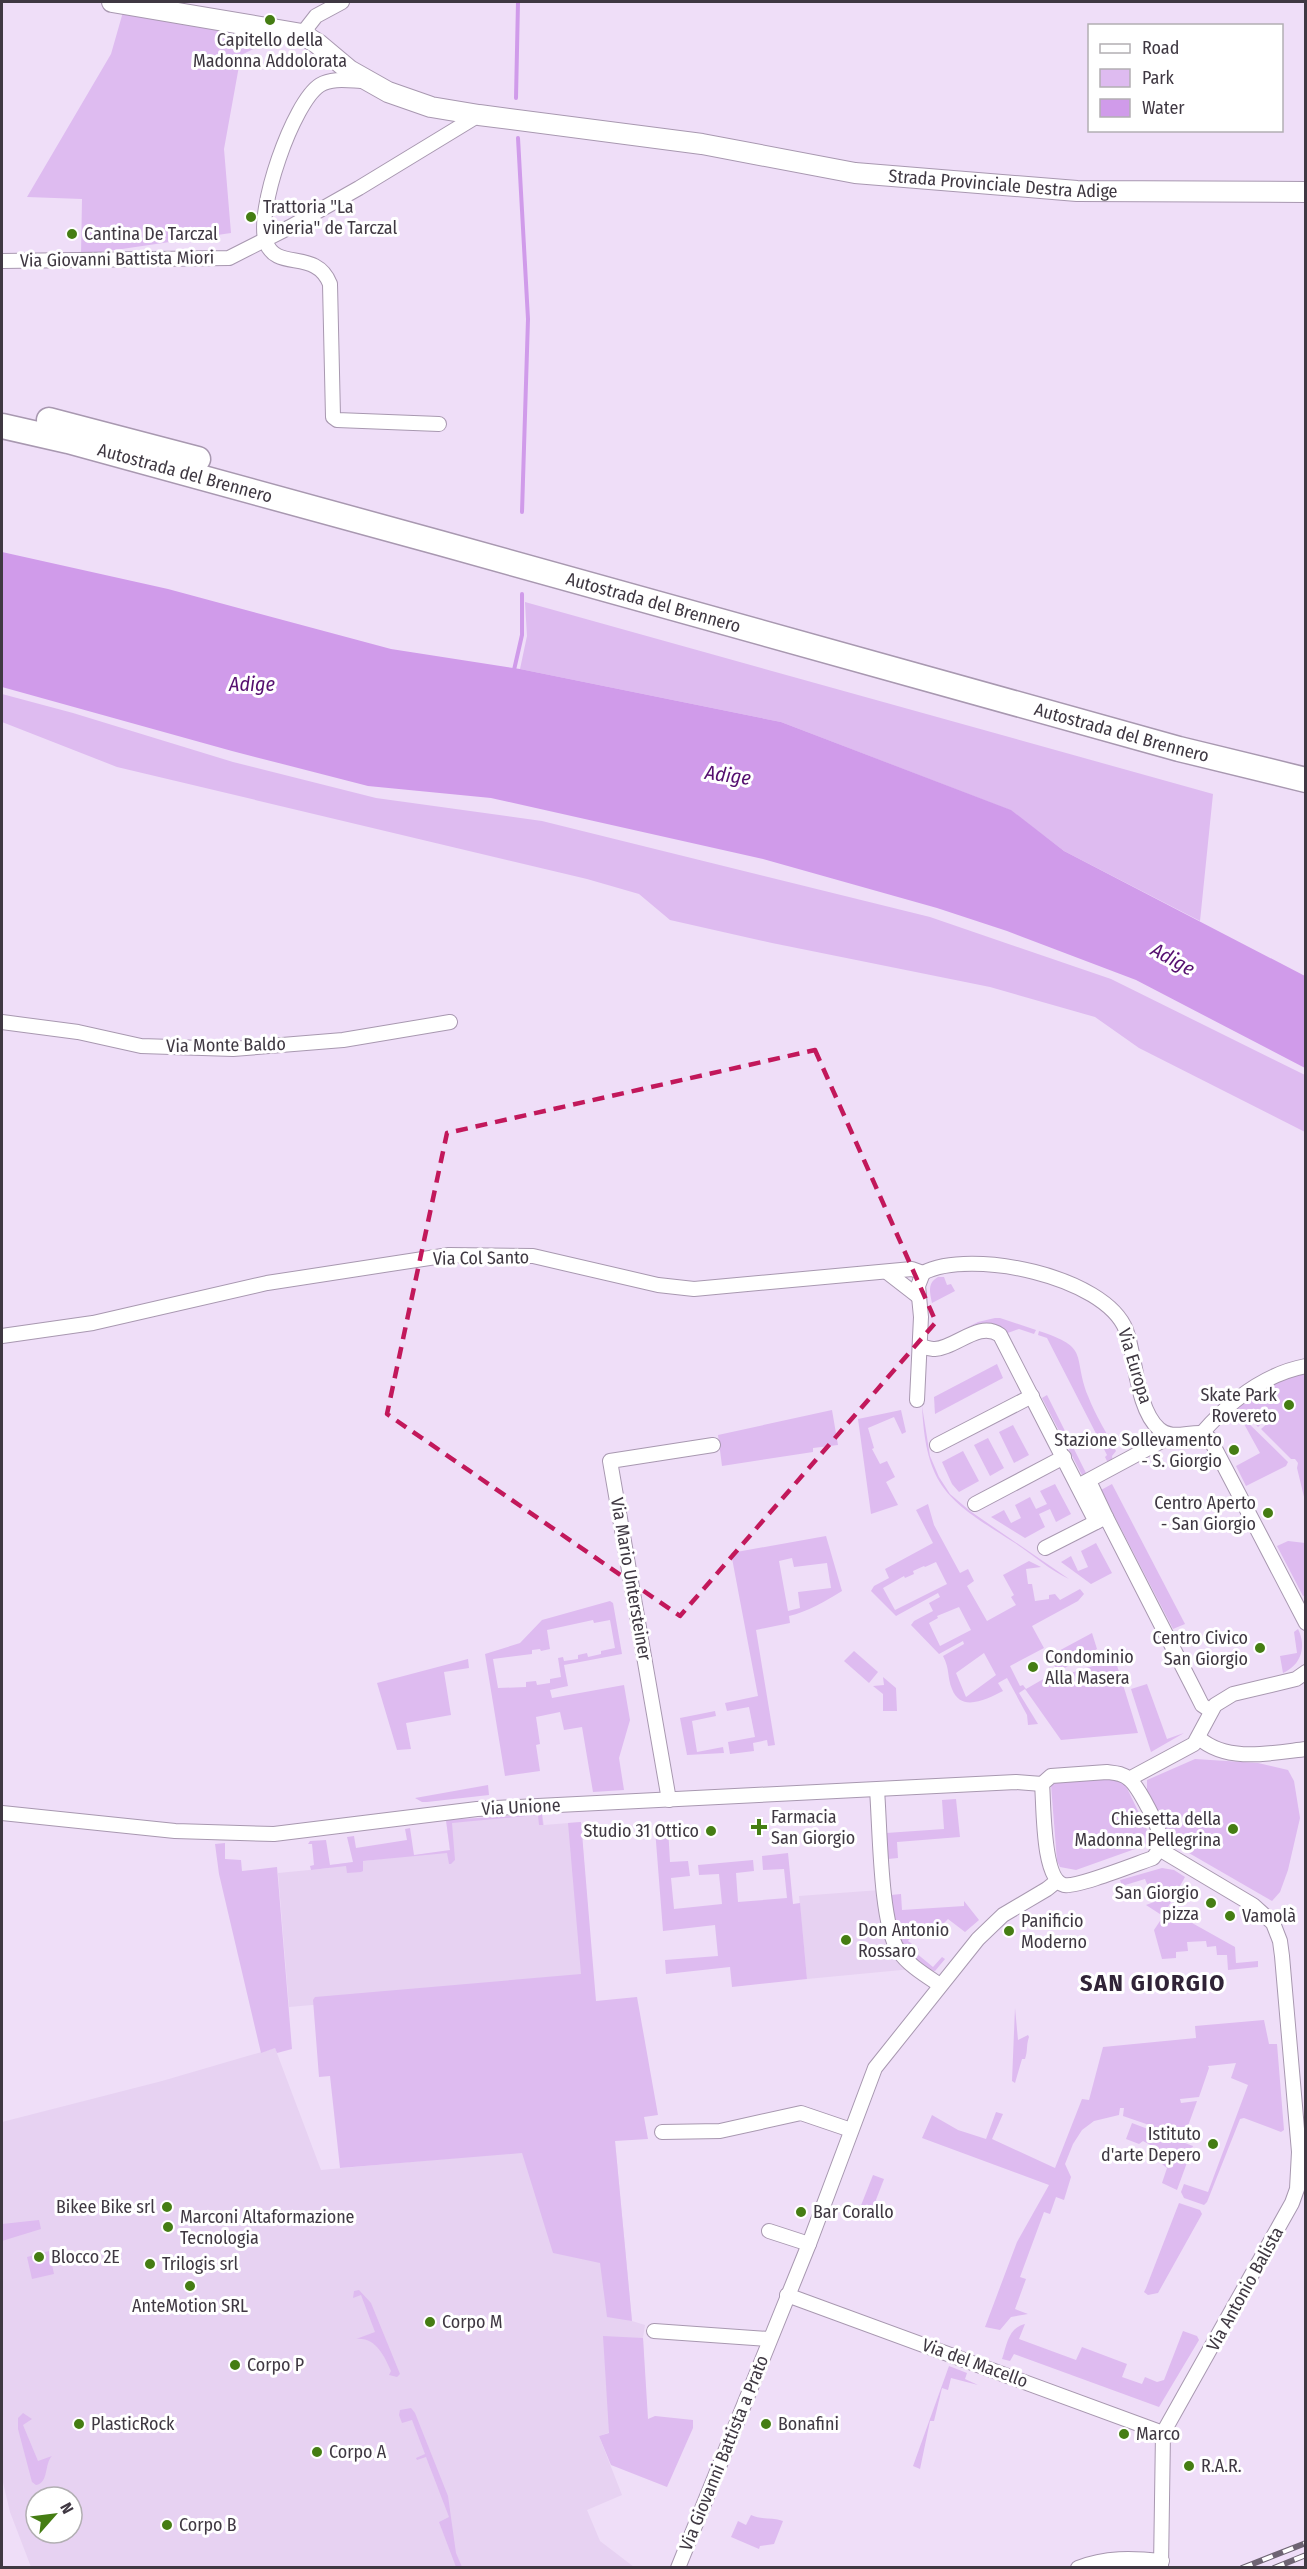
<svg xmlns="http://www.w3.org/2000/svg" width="1307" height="2569" font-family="'Fira Sans Condensed',sans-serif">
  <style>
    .built { fill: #e7d2f2; fill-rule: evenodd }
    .green { fill: #debbf0; fill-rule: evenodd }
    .water { fill: #d09bea }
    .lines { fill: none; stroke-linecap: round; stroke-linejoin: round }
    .stream { stroke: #d09bea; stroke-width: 4 }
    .minor-casing { stroke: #a898b0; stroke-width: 16 }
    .secondary-casing { stroke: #a898b0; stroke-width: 22 }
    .motorway-casing { stroke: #a898b0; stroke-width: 27 }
    .minor { stroke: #fff; stroke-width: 14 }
    .secondary { stroke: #fff; stroke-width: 20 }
    .motorway { stroke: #fff; stroke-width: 24 }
    .rail-casing { stroke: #6e6473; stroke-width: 6 }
    .rail { stroke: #fff; stroke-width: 4; stroke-dasharray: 11; stroke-linecap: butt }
    .marked { fill: none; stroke: #c2185b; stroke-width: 4.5; stroke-dasharray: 12 8; stroke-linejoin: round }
    .poi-dot { fill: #457d13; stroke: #fff; stroke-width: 2 }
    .labels { text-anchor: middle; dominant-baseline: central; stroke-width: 6; stroke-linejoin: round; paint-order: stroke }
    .poi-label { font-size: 18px; fill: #3f3842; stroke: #fff; text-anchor: start }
    .street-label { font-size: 18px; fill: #3f3842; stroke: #fff }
    .water-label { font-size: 20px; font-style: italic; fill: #550f6f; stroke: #fff }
    .district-label { font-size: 24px; font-weight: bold; letter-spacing: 1.5px; fill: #302337; stroke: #fff }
  </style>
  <rect width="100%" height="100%" fill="#efdef8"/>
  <g class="built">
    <polygon points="542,1814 544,1825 581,1822 593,1981 289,2007 278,1873 330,1868 330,1865 450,1851 446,1820"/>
    <polygon points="880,1890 912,1969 807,1979 799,1896"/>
    <path d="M275,2048L321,2170L522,2152L615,2141L632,2321L645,2325L643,2338L647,2419L599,2436L622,2495L587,2510L600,2541L634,2567H31L10,2512L2,2478V2122L162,2081ZM36,2497H72V2533H36Z"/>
  </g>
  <g class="green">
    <polygon points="123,12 276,38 241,55 224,149 231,233 81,255 82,199 27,197 111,54"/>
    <polygon points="525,602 1213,794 1200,921 1064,851 1010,810 781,722 520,669 527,636"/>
    <polygon points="2,694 73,713 233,762 376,798 542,821 930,917 1111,979 1305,1075 1305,1132 1139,1048 1095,1017 990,987 772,943 670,920 639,894 587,879 117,767 2,722"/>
    <path d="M938,1277H944L947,1285L951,1284L955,1291L932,1303C930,1292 927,1283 938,1277Z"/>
    <path d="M995,1318H1000L1036,1330L1034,1334L1019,1329L1005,1334C994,1320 979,1323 964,1329L978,1322Z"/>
    <path d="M1039,1331C1091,1348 1072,1355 1088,1396C1095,1415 1107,1433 1116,1451L1112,1456L1113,1463L1109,1465L1105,1457L1107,1455L1047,1338L1038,1335Z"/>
    <polygon points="997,1364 1003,1378 935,1414 934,1397"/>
    <polygon points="1305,1370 1305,1501 1297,1468 1298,1463 1295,1459 1291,1459 1261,1429 1269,1422 1275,1421 1274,1415 1270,1416 1258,1427 1242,1409 1236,1409 1261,1387"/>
    <polygon points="1047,1395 1087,1475 1083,1477 1042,1398"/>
    <path d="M922,1406L930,1456L939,1477L950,1494L970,1511L1069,1579C1050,1570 1033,1555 1015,1543C949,1501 926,1489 922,1406Z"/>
    <polygon points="832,1410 838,1445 813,1448 813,1452 722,1466 718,1435"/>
    <polygon points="901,1410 906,1432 902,1434 894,1417 868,1428 874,1448 872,1449 880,1464 887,1461 895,1477 886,1482 898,1505 871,1514 858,1419"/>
    <polygon points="1238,1413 1288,1462 1286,1466 1246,1486 1236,1466 1260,1453"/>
    <polygon points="1013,1425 1029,1455 1014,1463 999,1432"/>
    <polygon points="988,1438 1004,1468 990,1476 974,1445"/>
    <polygon points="963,1451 979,1481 959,1492 952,1484 942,1462"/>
    <polygon points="1055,1484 1071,1514 1056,1522 1050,1509 1039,1514 1045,1527 1025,1538 991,1517 1004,1510 1011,1523 1021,1518 1015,1505 1030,1497 1036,1509 1047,1504 1040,1491"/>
    <polygon points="1112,1484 1185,1624 1173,1629 1101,1490"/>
    <path d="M928,1504L934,1525L960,1573L968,1569L974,1581L967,1586L987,1621L1016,1605L1011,1597L1014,1595L1003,1575L1029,1561L1041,1567L1026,1569L1028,1584H1032L1035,1601L1049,1599V1595L1055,1594L1060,1600L1080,1589L1084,1594L1078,1601L1032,1626L1044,1648L1010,1666L1020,1686L1023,1685L1026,1689L1052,1674L1055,1678L1115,1659L1138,1733L1061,1740L1025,1689L1019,1693L1038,1724L1028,1725L1027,1715L1007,1678L998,1683L1003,1691C987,1699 961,1713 952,1689C947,1677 950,1669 943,1656L964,1644L963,1641L939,1654L911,1625L914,1621L933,1611L929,1603L940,1597L938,1593L896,1616L871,1591L874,1586L889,1578L885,1569L933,1543L916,1510ZM936,1562L947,1584L895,1610L883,1588L904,1576L905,1578L914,1574L913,1571L924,1566L925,1567ZM959,1607L971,1630L940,1646L929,1623L938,1618L937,1616ZM984,1653L996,1675L966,1697L956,1673Z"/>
    <path d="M826,1536L842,1591C826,1601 807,1612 789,1616L790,1623L756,1630L775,1745L768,1746L767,1740L753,1743L754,1751L730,1754L728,1742L755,1737L749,1707L727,1711L725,1703L758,1696L731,1553ZM792,1558L794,1567L827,1563L831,1588L798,1592L800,1608L788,1611L779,1561Z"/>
    <polygon points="1288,1541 1305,1543 1306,1595 1303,1596 1277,1546"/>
    <polygon points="1096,1543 1112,1573 1091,1584 1061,1562 1071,1556 1078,1571 1088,1567 1081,1551"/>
    <path d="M610,1601L613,1603L622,1654L564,1665L568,1686L550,1690L552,1698L624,1685L630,1720L619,1758L624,1790L593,1792L582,1727L564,1730L560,1712L536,1717L540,1744L536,1745L540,1771L505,1776L485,1654L520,1643L542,1620ZM593,1620L594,1623L610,1620L615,1648L601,1651V1654L588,1657L587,1653L578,1655V1659L564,1661L563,1657L558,1658L561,1677L550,1679V1683L537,1685L536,1681L526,1682V1687L498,1688L493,1659L532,1654V1650L540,1649L541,1651L550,1649L547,1630Z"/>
    <path d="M1298,1629C1307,1647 1301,1665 1283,1673L1280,1656L1297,1653L1294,1632Z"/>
    <polygon points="1092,1633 1097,1649 1056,1673 1053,1654"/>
    <polygon points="854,1651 878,1672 869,1683 844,1661"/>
    <polygon points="468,1659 469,1668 444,1672 451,1715 406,1723 411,1749 397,1750 377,1683"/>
    <polygon points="883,1677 896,1688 897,1711 883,1711 883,1694 873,1686 884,1685"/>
    <polygon points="1147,1684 1167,1739 1184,1733 1151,1752 1131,1689"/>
    <polygon points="715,1711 716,1716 692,1721 697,1752 723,1747 724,1753 687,1755 680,1718"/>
    <polygon points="1195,1759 1258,1763 1288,1770 1294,1781 1300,1818 1288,1870 1280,1892 1272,1901 1175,1845 1147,1792 1147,1780"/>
    <polygon points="1110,1779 1120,1781 1126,1786 1149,1834 1149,1844 1076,1870 1060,1867 1057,1861 1051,1785 1054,1783"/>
    <polygon points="488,1785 489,1795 427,1802 422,1802 415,1798"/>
    <polygon points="956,1799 960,1837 897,1842 898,1858 888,1859 886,1833 944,1829 942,1800"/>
    <polygon points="542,1814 543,1825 539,1825 538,1815 452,1823 455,1860 451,1864 449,1864 447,1853 363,1861 363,1871 361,1872 347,1873 346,1866 311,1870 310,1866 314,1865 312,1844 308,1844 310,1841 326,1840 330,1865 353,1862 347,1837 354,1836 356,1848 407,1840 405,1829 410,1828 414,1855 450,1850 446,1820"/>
    <polygon points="581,1822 596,2001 637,1997 658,2115 644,2117 648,2139 615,2141 632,2321 607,2317 600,2263 553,2253 522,2153 340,2168 330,2076 319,2077 313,2000 315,1997 581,1974 568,1823"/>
    <polygon points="668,1828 670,1862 688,1861 690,1876 671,1878 674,1909 722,1904 719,1874 699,1875 698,1865 753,1860 754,1871 736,1873 738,1902 787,1898 784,1869 763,1870 762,1856 788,1853 793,1904 800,1903 807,1979 732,1987 730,1967 666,1974 665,1960 718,1956 715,1925 663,1931 655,1829"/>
    <polygon points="225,1843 225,1859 241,1860 242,1871 277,1867 292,2049 277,2053 275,2048 261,2053 219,1874 215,1844"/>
    <polygon points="1162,1868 1174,1870 1185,1877 1163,1916 1146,1905 1154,1902 1145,1879 1122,1886 1120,1880"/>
    <path d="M901,1894L902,1910L964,1906V1901L979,1920L965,1932L948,1919L933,1934L922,1924L908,1941L919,1949L916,1953L933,1967L942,1957L945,1959L935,1971C928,1971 924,1967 919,1962C897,1944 893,1922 891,1895Z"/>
    <polygon points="1176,1914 1235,1947 1236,1963 1258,1961 1258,1967 1228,1970 1227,1955 1217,1955 1216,1946 1207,1947 1206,1941 1187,1942 1188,1951 1176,1952 1176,1958 1162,1959 1154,1930 1162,1918 1170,1923"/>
    <path d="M1015,2008L1018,2040L1028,2035L1029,2037C1026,2045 1028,2051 1025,2059H1022L1015,2083L1012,2081Z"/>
    <polygon points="1264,2020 1269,2044 1277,2044 1284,2130 1281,2132 1244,2118 1240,2119 1207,2202 1204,2205 1184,2198 1181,2192 1184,2184 1208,2192 1248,2085 1231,2078 1236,2063 1208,2066 1209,2068 1199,2097 1180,2099 1181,2103 1197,2101 1184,2137 1123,2116 1124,2108 1120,2108 1119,2115 1094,2121 1082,2130 1073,2144 1065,2164 1071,2177 1064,2200 1056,2197 1050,2214 1044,2212 1020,2277 1026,2279 1015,2309 1028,2314 1011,2317 1000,2330 985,2327 1017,2242 1049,2185 922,2138 932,2115 958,2130 986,2139 996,2112 1003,2114 992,2139 1055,2168 1082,2099 1089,2100 1103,2047 1196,2038 1195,2026"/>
    <polygon points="1132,2123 1193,2146 1177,2190 1162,2183 1167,2168 1162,2164 1165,2153 1153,2149 1154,2147 1143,2141 1139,2144 1126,2139"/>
    <polygon points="873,2175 884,2179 869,2218 858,2213"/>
    <polygon points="1179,2203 1200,2210 1202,2214 1158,2293 1148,2295 1144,2292 1146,2288"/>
    <polygon points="39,2220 41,2229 2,2241 2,2224"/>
    <polygon points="49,2251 54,2274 32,2279 27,2257"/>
    <path d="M359,2290L371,2303L400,2374L397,2377L389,2375L391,2371C384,2356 376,2337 356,2339L375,2332L361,2295L353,2298L354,2291Z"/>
    <path d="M1025,2324L1019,2339L1076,2360L1082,2347L1127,2364L1122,2377L1142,2384L1145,2377L1157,2382L1164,2380L1183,2331L1197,2336L1199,2340L1159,2407L1014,2354L1010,2361L1002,2359C1007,2345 1008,2328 1025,2324Z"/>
    <polygon points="603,2336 643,2338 648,2419 655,2416 693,2420 693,2428 667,2487 611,2465 599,2436 609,2433"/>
    <polygon points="949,2366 967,2373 965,2379 978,2385 951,2378 948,2390 942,2388 934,2421 930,2421 920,2469 913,2466"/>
    <polygon points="411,2408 415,2413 448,2496 456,2553 462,2567 456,2567 439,2522 449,2517 426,2457 417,2460 416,2458 425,2454 412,2420 402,2423 399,2415 400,2410"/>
    <path d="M23,2413L32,2419L23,2425L38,2461L52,2456C44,2464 49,2483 36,2485L32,2482L18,2429V2418Z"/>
    <path d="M751,2515C761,2520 772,2517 783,2521L774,2544L760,2546L759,2549L731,2537L738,2521L746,2525Z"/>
  </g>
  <polygon class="water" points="2,552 168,589 391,649 520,669 781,722 1011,810 1064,851 1305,976 1305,1068 1136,980 1007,931 937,908 763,859 491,798 368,786 232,751 2,687"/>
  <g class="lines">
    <g class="stream">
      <polyline points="516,98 518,2"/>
      <polyline points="518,138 528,319 522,512"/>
      <polyline points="514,670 522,635 522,594"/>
    </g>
    <g class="minor-casing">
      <g id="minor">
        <polyline points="302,34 316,16 342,2"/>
        <path d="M366,81C351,81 333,77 320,85C293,102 255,212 266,242C276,272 316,248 330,284L333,417L337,420L439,424"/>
        <polyline points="2,261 229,258 290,227 359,188 479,115"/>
        <polyline points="2,1022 78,1032 141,1046 233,1049 343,1040 450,1022"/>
        <polyline points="888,1273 919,1297"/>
        <path d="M923,1273C970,1248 1105,1276 1126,1330C1136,1357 1136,1408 1159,1429C1171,1440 1187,1432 1202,1433L1210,1439L1306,1623"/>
        <polyline points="2,1336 93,1323 267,1283 449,1255 533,1256 658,1285 694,1289 912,1269 923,1273"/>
        <path d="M920,1346C925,1347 930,1349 935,1349C956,1348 979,1320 1000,1335L1096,1522"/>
        <polyline points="917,1400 921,1317 918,1286 923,1273"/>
        <path d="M1202,1433C1230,1401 1264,1374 1306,1366"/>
        <polyline points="937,1445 1032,1396"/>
        <polyline points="1089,1481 1106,1517"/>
        <polyline points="1078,1486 1171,1436"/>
        <polyline points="975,1504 1064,1457"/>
        <polyline points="1045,1548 1106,1517 1196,1693 1202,1705 1211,1711"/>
        <path d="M1199,1738C1227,1763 1272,1753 1306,1749"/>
        <path d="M1107,1772C1115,1773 1122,1773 1129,1779C1138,1786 1161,1829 1161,1841C1161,1848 1157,1853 1153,1858C1138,1863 1076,1888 1064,1885C1042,1879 1044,1805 1042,1784L1051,1776Z"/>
        <polyline points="1129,1779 1194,1744 1215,1705 1233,1694 1296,1679 1306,1672"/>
        <path d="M877,1790C880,1826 880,1923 898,1950C908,1965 925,1975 940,1985"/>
        <polyline points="669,1800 610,1461 713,1445"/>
        <polyline points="2,1813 175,1831 274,1834 477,1809 1016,1782 1042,1784"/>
        <polyline points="1159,1849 1253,1905 1273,1923 1280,1941 1282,1956 1299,2152 1297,2189 1292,2203 1163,2433 1161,2568"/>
        <polyline points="662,2132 720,2131 801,2113 851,2130"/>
        <polyline points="769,2231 809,2244"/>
        <polyline points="787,2295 1163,2433"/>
        <polyline points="654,2331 769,2339"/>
        <polyline points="678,2568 809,2244 875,2068 978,1939 1003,1915 1047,1889 1057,1881"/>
        <path d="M1078,2568C1106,2557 1132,2558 1162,2561"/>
      </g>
    </g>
    <g class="secondary-casing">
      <g id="secondary">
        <path id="s1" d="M112,2L302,34L318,44L349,70L388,92L431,107L479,115L702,144L855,173L1077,191L1306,192"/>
      </g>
    </g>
    <g class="motorway-casing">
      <g id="motorway">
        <polyline points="49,420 198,459"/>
        <path id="s2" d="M2,426L68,441L440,543L1179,749L1306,780"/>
      </g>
    </g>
    <use href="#minor" class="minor"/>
    <use href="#secondary" class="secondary"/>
    <use href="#motorway" class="motorway"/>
    <g class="rail-casing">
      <g id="rail">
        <polyline points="1242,2568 1306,2543"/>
        <polyline points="1274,2568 1306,2555"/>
      </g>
    </g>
    <use href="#rail" class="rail"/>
  </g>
  <path class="marked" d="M815,1050L936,1322L680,1616L387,1414L447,1133Z"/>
  <g class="poi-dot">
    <circle cx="270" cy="20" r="6"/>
    <circle cx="251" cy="217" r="6"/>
    <circle cx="72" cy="234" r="6"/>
    <circle cx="1289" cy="1405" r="6"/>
    <circle cx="1234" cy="1450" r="6"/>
    <circle cx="1268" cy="1513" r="6"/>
    <circle cx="1260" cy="1648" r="6"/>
    <circle cx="1033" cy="1667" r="6"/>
    <path d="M756 1818h6v6h6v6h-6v6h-6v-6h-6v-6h6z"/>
    <circle cx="1233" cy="1829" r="6"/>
    <circle cx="711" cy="1831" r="6"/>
    <circle cx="1211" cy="1903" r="6"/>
    <circle cx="1230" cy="1916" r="6"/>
    <circle cx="1009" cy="1931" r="6"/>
    <circle cx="846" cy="1940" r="6"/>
    <circle cx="1213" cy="2144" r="6"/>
    <circle cx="167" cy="2207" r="6"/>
    <circle cx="801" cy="2212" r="6"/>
    <circle cx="168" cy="2227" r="6"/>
    <circle cx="39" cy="2257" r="6"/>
    <circle cx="150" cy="2264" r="6"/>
    <circle cx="190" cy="2286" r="6"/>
    <circle cx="430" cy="2322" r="6"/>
    <circle cx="235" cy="2365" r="6"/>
    <circle cx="79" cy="2424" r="6"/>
    <circle cx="766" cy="2424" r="6"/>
    <circle cx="1124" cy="2434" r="6"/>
    <circle cx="317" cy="2452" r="6"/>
    <circle cx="1189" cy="2466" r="6"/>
    <circle cx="167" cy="2525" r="6"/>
  </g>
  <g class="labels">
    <g class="poi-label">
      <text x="270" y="40" text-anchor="middle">Capitello della<tspan x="270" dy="21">Madonna Addolorata</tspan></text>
      <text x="263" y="207">Trattoria "La<tspan x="263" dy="21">vineria" de Tarczal</tspan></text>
      <text x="84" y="234">Cantina De Tarczal</text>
      <text x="1277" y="1395" text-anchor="end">Skate Park<tspan x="1277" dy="21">Rovereto</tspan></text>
      <text x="1222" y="1440" text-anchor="end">Stazione Sollevamento<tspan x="1222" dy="21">- S. Giorgio</tspan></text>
      <text x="1256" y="1503" text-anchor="end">Centro Aperto<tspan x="1256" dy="21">- San Giorgio</tspan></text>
      <text x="1248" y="1638" text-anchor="end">Centro Civico<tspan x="1248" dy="21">San Giorgio</tspan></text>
      <text x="1045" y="1657">Condominio<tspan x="1045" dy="21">Alla Masera</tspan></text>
      <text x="771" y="1817">Farmacia<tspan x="771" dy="21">San Giorgio</tspan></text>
      <text x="1221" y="1819" text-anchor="end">Chiesetta della<tspan x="1221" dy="21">Madonna Pellegrina</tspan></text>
      <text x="699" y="1831" text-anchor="end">Studio 31 Ottico</text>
      <text x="1199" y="1893" text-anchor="end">San Giorgio<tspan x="1199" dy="21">pizza</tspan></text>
      <text x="1242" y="1916">Vamolà</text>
      <text x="1021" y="1921">Panificio<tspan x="1021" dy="21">Moderno</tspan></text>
      <text x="858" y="1930">Don Antonio<tspan x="858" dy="21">Rossaro</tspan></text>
      <text x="1201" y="2134" text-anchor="end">Istituto<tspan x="1201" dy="21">d'arte Depero</tspan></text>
      <text x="155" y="2207" text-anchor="end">Bikee Bike srl</text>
      <text x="813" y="2212">Bar Corallo</text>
      <text x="180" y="2217">Marconi Altaformazione<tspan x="180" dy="21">Tecnologia</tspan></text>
      <text x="51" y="2257">Blocco 2E</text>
      <text x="162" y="2264">Trilogis srl</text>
      <text x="190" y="2306" text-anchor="middle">AnteMotion SRL</text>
      <text x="442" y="2322">Corpo M</text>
      <text x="247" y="2365">Corpo P</text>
      <text x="91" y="2424">PlasticRock</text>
      <text x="778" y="2424">Bonafini</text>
      <text x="1136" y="2434">Marco</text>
      <text x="329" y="2452">Corpo A</text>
      <text x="1201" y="2466">R.A.R.</text>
      <text x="179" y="2525">Corpo B</text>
    </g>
    <g class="street-label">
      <text stroke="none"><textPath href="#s1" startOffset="920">Strada Provinciale Destra Adige</textPath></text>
      <text transform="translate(117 259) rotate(-1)">Via Giovanni Battista Miori</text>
      <text stroke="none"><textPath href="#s2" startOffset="189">Autostrada del Brennero</textPath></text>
      <text stroke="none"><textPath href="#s2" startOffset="675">Autostrada del Brennero</textPath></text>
      <text stroke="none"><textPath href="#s2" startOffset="1161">Autostrada del Brennero</textPath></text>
      <text transform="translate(226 1045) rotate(-1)">Via Monte Baldo</text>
      <text transform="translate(481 1258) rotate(-1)">Via Col Santo</text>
      <text transform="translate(1135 1366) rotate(73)">Via Europa</text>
      <text transform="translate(631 1579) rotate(80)">Via Mario Untersteiner</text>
      <text transform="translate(521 1807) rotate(-3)">Via Unione</text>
      <text transform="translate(1245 2289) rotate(-61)">Via Antonio Balista</text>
      <text transform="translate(975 2363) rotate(20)">Via del Macello</text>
      <text transform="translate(724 2453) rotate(-68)">Via Giovanni Battista a Prato</text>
    </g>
    <g class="water-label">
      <text x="252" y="684">Adige</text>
      <text transform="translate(728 775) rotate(8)">Adige</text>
      <text transform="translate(1173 959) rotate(29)">Adige</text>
    </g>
    <g class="district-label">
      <text x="1153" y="1983">SAN GIORGIO</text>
    </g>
  </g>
  <rect width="1307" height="2569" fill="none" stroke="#3f3842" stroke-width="6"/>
  <rect x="1088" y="24" width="195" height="108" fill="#ffffff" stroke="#b2afb3" stroke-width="1.5"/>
  <rect x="1100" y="44" width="30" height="9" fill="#ffffff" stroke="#b2afb3" stroke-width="1.5"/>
  <text x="1142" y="54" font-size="18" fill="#3f3842">Road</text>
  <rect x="1100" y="69" width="30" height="18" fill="#debbf0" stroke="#b2afb3" stroke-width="1.5"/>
  <text x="1142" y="84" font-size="18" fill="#3f3842">Park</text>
  <rect x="1100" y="99" width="30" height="18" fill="#d09bea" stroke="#b2afb3" stroke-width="1.5"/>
  <text x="1142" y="114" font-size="18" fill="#3f3842">Water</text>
  <g transform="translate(54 2515) rotate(62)"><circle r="28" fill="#ffffff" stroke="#b2afb3" stroke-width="1.5"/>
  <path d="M0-4.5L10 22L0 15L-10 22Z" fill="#457d13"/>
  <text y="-9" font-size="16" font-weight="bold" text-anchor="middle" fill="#3f3842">N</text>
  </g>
</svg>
